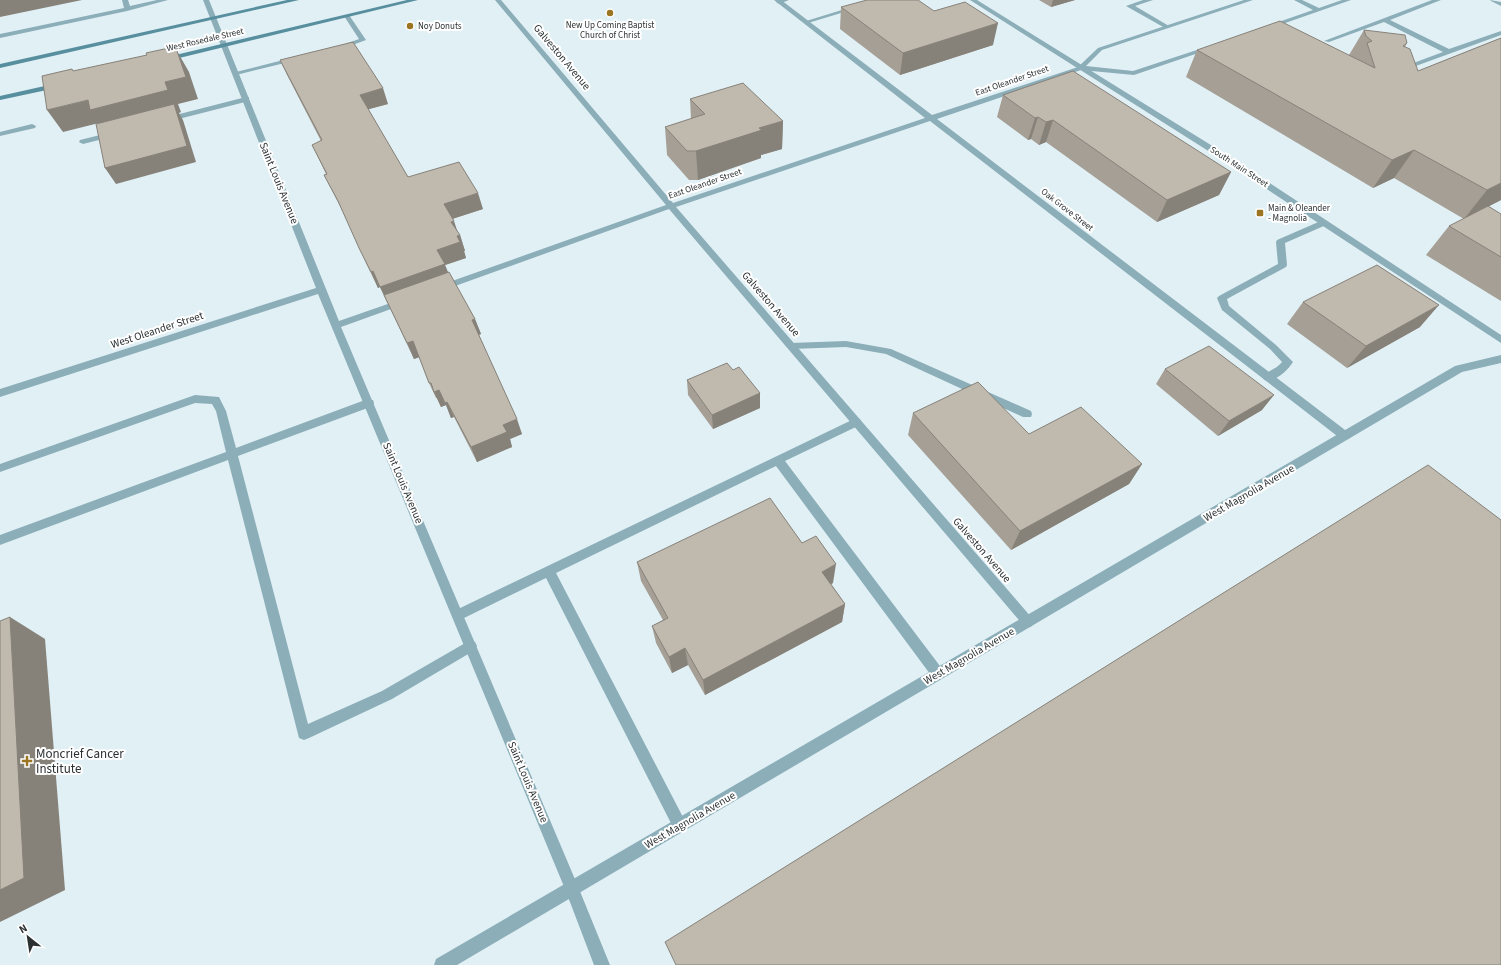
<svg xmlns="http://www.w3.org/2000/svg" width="1501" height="965" font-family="'Source Sans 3',sans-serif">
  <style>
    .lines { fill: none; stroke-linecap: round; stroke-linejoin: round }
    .service { fill: #8baeb9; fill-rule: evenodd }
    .minor { fill: #8baeb9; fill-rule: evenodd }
    .tertiary { fill: #8baeb9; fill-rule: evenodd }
    .secondary { fill: #588f9f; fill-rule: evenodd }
    .wall { fill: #a59f96 }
    .shaded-wall { fill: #86827a }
    .building { fill: #c0b9ae; stroke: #86827a }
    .poi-dot { fill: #9b7521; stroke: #fff; stroke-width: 1.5 }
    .labels { text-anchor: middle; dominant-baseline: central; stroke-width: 4; stroke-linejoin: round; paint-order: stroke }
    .far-poi-label { font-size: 9px; fill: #2b3133; stroke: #fff; text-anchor: start }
    .far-street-label { font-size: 9px; fill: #2b3133; stroke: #fff }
    .street-label { font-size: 11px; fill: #2b3133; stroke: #fff }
    .near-poi-label { font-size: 13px; fill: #2b3133; stroke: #fff; text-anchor: start }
  </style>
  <rect width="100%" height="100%" fill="#e1f0f5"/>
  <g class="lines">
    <g class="service">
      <polygon points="122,0 128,0 130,6 157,0 168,0 127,11 0,38 0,34 124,8"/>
      <polygon points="789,0 779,4 776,2 779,0"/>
      <polygon points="874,0 884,0 808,23 803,22"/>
      <polygon points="1143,0 1153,0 1135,6 1169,26 1169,28 1165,28 1126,6"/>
      <polygon points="1432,0 1441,0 1390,20 1449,49 1501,31 1501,35 1402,71 1398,69 1400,68 1443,52 1384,22 1329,42 1324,41"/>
      <polygon points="345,15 349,15 366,40 339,50 337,49 337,47 359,39 344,16"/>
      <polygon points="295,57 298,59 297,60 236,75 232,73"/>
      <polygon points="246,97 249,97 249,101 167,122 163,120 164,118"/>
      <polygon points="32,124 36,126 35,128 0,136 0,132"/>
      <polygon points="112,132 116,134 115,136 83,144 79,142 80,140"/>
      <path d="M1323,220L1326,221L1327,223L1326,225L1285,243L1287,265L1286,267L1227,299L1229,306L1276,345L1293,362C1288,370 1275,383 1264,380L1263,377C1268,370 1277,369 1282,362L1270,349L1222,310L1217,298L1219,296L1278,264L1276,242L1277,240Z"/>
      <polygon points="846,341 891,349 1031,411 1032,414 1031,417 1023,417 886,354 846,347 791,349 786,346 791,343"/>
      <polygon points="195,395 219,397 226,411 236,448 365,400 373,400 374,403 373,406 238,456 308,724 382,691 467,642 471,640 475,642 477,646 475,650 392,699 309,738 304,740 299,738 228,460 0,545 0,535 226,452 216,411 212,404 195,403 0,472 0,464"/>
      <polygon points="856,418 860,419 861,422 860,425 785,461 943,670 944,674 943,678 938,680 933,678 776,466 556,573 685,821 687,826 685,831 680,833 675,831 546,578 462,619 458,621 454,619 452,615 454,611"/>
    </g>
    <g class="minor">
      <polygon points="203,0 209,0 339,321 402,299 407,302 405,304 341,327 577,884 610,965 594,965 565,889 318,294 0,397 0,389 316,288"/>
      <polygon points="495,0 501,0 673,203 925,118 774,0 781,0 932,115 1078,67 1098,48 1244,0 1253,0 1102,50 1086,66 1133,71 1209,46 1213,46 1213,48 1134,75 1081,70 937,119 1349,433 1350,436 1349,439 1341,439 930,121 676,207 1032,618 1034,622 1032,626 1028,628 1024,626 669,209 444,290 438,290 436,288 438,286 666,205"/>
      <polygon points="1294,0 1302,0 1319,8 1342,0 1351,0 1271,28 1267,28 1267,26 1313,10"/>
      <polygon points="1490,0 1501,2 1501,6 1491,1"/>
    </g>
    <g class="tertiary">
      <polygon points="970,0 977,0 1227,155 1501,335 1501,343 1221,159"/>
      <polygon points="1501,355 1501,363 1462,372 457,965 434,965 436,959 1455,366"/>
    </g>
    <g class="secondary">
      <polygon points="287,0 299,0 0,68 0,64"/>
      <polygon points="407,0 418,0 167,61 164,59 167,57"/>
      <polygon points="58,83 62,85 61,87 0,100 0,96"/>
    </g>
  </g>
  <g class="wall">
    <polygon points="1039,0 1075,0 1051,7"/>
    <polygon points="841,7 934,11 993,45 900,75 840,29"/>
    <polygon points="1364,30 1407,43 1405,47 1418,71 1501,38 1501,200 1464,219 1394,178 1373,188 1186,77 1197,50 1349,55"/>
    <polygon points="280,60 388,104 368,109 408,177 483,209 452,219 457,232 460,235 465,251 464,251 466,258 445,265 448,272 475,319 481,334 479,335 522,434 510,439 512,447 477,462 454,417 451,418 446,405 441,407 437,398 436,398 429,383 419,357 414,359 380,287 378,288 366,263 343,212 324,175 326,174 312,145 321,141 287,75"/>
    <polygon points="1003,95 1231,172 1219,195 1157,222 1046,142 1039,145 1031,139 1028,140 997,117"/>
    <polygon points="690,99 783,121 782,149 761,155 761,158 698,180 689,180 667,155 665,127 691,119"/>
    <polygon points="1501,214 1501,301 1426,255 1449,226"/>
    <polygon points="1303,302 1420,327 1347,368 1287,324"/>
    <polygon points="1165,369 1262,410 1218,436 1156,384"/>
    <polygon points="733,370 760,408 713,429 688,395 687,380"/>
    <polygon points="913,413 1029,434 1142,464 1129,484 1011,550 908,435"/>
    <polygon points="802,543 833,583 831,584 845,604 842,622 705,695 688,665 672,673 656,643 652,626 663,620 641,581 637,562"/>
  </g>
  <g class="shaded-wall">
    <polygon points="0,0 82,0 0,17"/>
    <polygon points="1053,0 1075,0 1051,7"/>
    <polygon points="998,23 993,45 900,75 903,53"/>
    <polygon points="177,51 189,72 198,99 178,104 181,112 179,113 183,120 196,162 116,184 105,168 99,123 63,132 47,110 165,82"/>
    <polygon points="383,88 388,104 366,110 360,95"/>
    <polygon points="1038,117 1031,139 1028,140 1035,118"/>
    <polygon points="1053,120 1046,142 1039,145 1046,122"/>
    <polygon points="783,121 782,149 761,155 761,158 698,180 696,151 759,128"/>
    <polygon points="1414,150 1394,178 1373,188 1392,160"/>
    <polygon points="1231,172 1219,195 1157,222 1167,200"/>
    <polygon points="1501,183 1501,200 1464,219 1487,190"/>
    <polygon points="478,193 483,209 449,220 444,204"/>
    <polygon points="454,221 459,236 460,235 465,251 464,251 466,258 445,265 451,280 387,302 380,287 437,250 451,222"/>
    <polygon points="373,271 380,287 378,288 371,272"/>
    <polygon points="1439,305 1420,327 1347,368 1366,346"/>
    <polygon points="475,319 481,334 478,335 472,320"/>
    <polygon points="413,341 420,357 414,359 407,343"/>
    <polygon points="439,390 447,402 454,417 451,418 446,405 441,407 434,392"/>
    <polygon points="760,393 760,408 713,429 712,415"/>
    <polygon points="1274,395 1262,410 1218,436 1229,421"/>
    <polygon points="517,419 522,434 510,439 512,447 477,462 471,447 503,425"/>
    <polygon points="1142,464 1129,484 1011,550 1020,531"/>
    <polygon points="836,564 833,583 819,590 822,572"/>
    <polygon points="845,604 842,622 705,695 703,680"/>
    <polygon points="10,617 45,639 65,890 0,922 0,890"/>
    <polygon points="685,648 688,665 672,673 669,657"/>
  </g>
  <g class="building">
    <polygon points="867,0 918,0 934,11 965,2 998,23 903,53 841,7"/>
    <polygon points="1280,21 1375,68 1367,43 1372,41 1366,36 1364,30 1405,35 1407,43 1403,46 1410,49 1418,71 1501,38 1501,183 1487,190 1414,150 1392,160 1197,50"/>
    <polygon points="353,42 383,88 360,95 408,177 459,162 478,193 444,204 454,221 451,222 460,235 457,236 460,242 437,250 445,264 380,287 373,271 371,272 359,248 338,201 324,175 327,174 312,145 322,140 280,60"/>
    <polygon points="164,49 177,51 186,77 165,82 168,90 90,110 88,100 47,110 42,76 72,69 73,71 147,55 146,53"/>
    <polygon points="1073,71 1231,172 1167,200 1053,120 1046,122 1038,117 1035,118 1003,95"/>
    <polygon points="743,83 783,121 759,128 762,130 696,151 687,151 665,127 705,114 690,99"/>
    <polygon points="174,104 187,146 105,168 96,124"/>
    <polygon points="1488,206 1501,214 1501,257 1449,226"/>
    <polygon points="1377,265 1439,305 1366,346 1303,302"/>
    <polygon points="449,272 475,319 472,320 517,419 503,425 507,432 471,447 447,402 445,403 439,390 434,392 431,383 429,383 413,341 407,343 384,295"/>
    <polygon points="1209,346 1274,395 1229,421 1165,369"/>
    <polygon points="727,363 733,370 739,367 760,393 712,415 687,380"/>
    <polygon points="978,382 1029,434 1081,407 1142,464 1020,531 913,413"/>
    <polygon points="1428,465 1501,520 1501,965 676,965 665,942"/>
    <polygon points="770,498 802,543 816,536 836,564 822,572 845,604 703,680 685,648 669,657 652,626 668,618 637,562"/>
    <polygon points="10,617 24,878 0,890 0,621"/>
  </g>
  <g class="poi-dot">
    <circle cx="610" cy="13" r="4"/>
    <circle cx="410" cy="26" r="4"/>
    <rect x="1256" y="209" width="8" height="8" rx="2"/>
    <path d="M25 755h4v4h4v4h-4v4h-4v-4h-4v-4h4z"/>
  </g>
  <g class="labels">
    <g class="far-poi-label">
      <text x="610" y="25" text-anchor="middle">New Up Coming Baptist<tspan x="610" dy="10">Church of Christ</tspan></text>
      <text x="418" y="26">Noy Donuts</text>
      <text x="1268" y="208">Main &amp; Oleander<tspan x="1268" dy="10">- Magnolia</tspan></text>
    </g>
    <g class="far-street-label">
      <text transform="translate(205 40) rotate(-13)">West Rosedale Street</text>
      <text transform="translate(1012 81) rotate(-19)">East Oleander Street</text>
      <text transform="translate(1239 167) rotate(33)">South Main Street</text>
      <text transform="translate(705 184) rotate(-19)">East Oleander Street</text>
      <text transform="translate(1067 210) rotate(38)">Oak Grove Street</text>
    </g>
    <g class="street-label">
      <text transform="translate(562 57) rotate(50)">Galveston Avenue</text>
      <text transform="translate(279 183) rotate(68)">Saint Louis Avenue</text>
      <text transform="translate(771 304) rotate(49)">Galveston Avenue</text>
      <text transform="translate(157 330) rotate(-18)">West Oleander Street</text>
      <text transform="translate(403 483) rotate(67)">Saint Louis Avenue</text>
      <text transform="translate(1249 493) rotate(-30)">West Magnolia Avenue</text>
      <text transform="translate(982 550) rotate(49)">Galveston Avenue</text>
      <text transform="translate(969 656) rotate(-30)">West Magnolia Avenue</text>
      <text transform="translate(528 782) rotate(67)">Saint Louis Avenue</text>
      <text transform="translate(690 820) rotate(-30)">West Magnolia Avenue</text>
    </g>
    <g class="near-poi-label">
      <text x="36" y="754">Moncrief Cancer<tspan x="36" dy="15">Institute</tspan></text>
    </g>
  </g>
  <g transform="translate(28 937) rotate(330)" stroke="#ffffff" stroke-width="3" paint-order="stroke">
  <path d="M0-3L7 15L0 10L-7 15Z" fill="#2b3133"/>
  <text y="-6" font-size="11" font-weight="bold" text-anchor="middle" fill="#2b3133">N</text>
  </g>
</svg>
